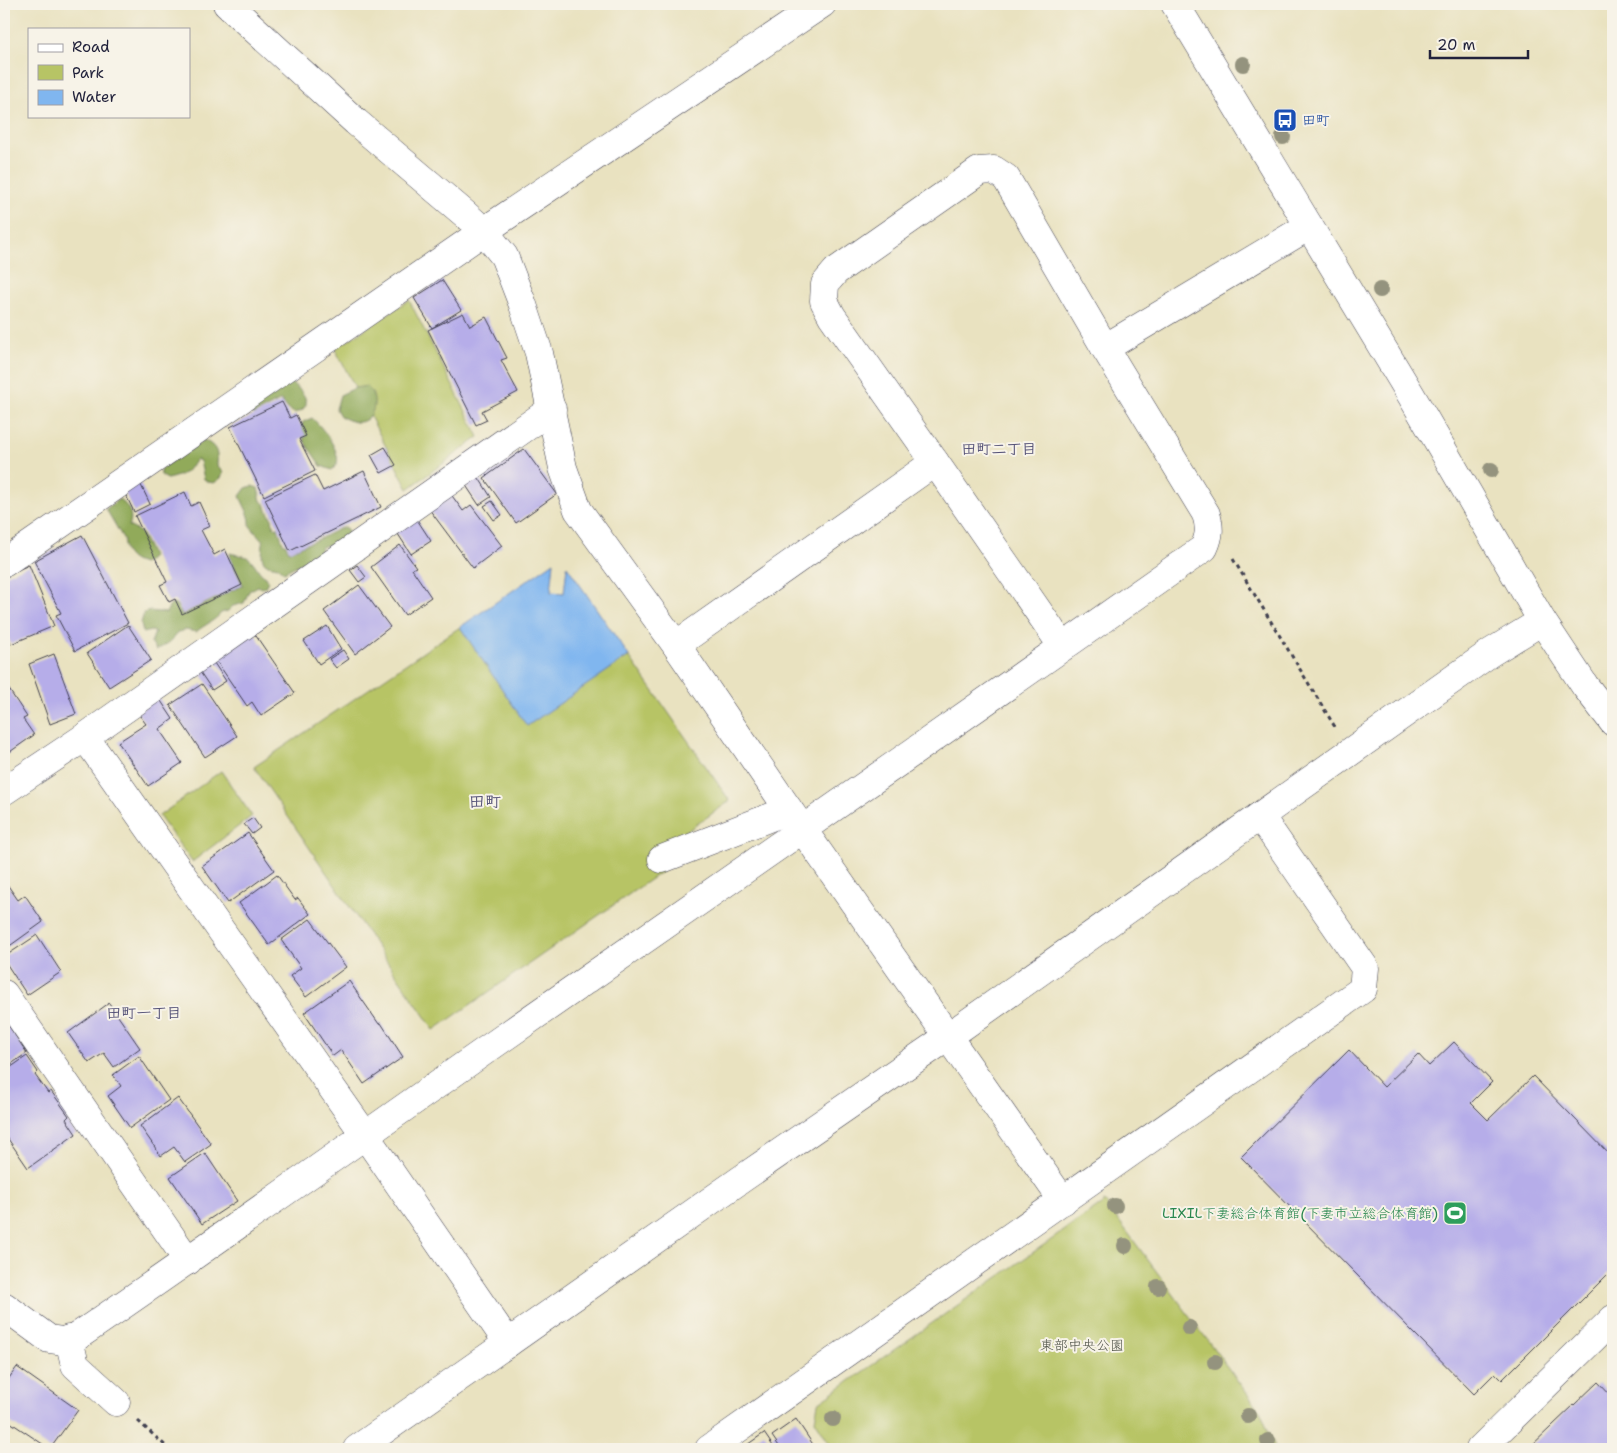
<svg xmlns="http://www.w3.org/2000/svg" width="1617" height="1453" font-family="'Shantell Sans','Klee One',sans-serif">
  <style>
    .green { fill: #b7c465; stroke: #6c7350 }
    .forest { fill: #91aa5a; stroke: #5a664a }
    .water { fill: #80b6ef; stroke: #516c95 }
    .building { fill: #b6ade9 }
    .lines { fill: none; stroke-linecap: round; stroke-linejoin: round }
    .minor-casing { stroke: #403f4f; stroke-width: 29 }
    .path { stroke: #403f4f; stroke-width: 3; stroke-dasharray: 4 4; stroke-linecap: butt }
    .minor { stroke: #fff; stroke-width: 28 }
    .tree { fill: #94937e }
    .labels { text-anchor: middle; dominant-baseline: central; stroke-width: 4; stroke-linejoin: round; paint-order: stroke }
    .transit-label { font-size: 14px; fill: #164399; stroke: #f7f3e8; text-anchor: start }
    .leisure-label { font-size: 14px; fill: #27864d; stroke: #f7f3e8; text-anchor: end }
    .park-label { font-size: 14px; fill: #4f5348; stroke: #f7f3e8 }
    .neighbourhood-label { font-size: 15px; font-weight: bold; fill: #565378; stroke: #f7f3e8 }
    .quarter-label { font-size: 16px; font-weight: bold; fill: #565378; stroke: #f7f3e8 }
  </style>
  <rect width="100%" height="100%" fill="#f7f3e8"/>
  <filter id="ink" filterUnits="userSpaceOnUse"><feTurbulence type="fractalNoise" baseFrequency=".02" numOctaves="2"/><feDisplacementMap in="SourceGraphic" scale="10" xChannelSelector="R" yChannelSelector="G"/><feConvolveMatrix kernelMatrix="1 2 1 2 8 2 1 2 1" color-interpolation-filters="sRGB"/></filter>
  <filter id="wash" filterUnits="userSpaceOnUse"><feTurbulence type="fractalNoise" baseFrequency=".0096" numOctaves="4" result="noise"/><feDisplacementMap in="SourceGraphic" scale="20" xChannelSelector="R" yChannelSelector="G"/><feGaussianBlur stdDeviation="1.12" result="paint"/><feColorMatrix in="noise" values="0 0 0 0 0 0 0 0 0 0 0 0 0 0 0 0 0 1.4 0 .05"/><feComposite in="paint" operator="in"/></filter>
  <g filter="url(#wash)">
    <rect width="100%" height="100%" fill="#e9e2c0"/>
    <g class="green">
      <polygon points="409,300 479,437 408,489 335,349"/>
      <polygon points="460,627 527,726 629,656 730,801 653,855 664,870 434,1030 254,767"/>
      <polygon points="221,771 252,816 192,862 159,816"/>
      <polygon points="1105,1202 1260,1411 1276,1449 833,1449 815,1420 818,1403"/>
    </g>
    <g class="forest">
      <path d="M291,383C304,391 316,408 294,413L288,409L281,400L253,415L250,411L252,403L283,384Z"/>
      <path d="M367,386C368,389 371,390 372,393C378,406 371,424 355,422C350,421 344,418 340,416L336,409L340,395L355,388Z"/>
      <path d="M312,418C321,426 341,450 337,464C337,465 333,469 332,470L321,466L306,444L300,431L303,422Z"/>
      <path d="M204,440C217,447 218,452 217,466L223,472L221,478L214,483L208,482L204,479L200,461L196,459C189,472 181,476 167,479L161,475L160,469Z"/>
      <path d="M252,486L258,488L261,501L265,504L267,510L272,519L274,527L278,528L283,543L286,545L289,551L319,539L341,528L345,527L348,531V538L336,549L328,545L321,547L319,554L284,572L278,567L268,565L264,562L262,557L263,541L250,526C251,515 244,507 240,496L246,488Z"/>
      <path d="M119,499C128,505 134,515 129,526C132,528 137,530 140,532C142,534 151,553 152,557L144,564C131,562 122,553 124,540L106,509Z"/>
      <path d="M230,553C236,555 245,555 250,559C256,564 258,573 266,577L268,581L265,587L262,588L258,586L249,591L244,603L233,606L228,611L221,613C215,621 204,625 196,632L186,630L178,632C174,641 164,646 156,650L151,643L155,632L151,631L143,633L141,623L144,613L150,611L166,613L170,605L176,604L182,615L243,585L231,560Z"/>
    </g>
    <polygon class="water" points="554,562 551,592 564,593 567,566 629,656 527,726 460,627"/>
    <g id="blocks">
      <g class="building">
        <polygon points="442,280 461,310 432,328 414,298"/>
        <polygon points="463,313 470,326 486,317 507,358 501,360 518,392 482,411 487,420 476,425 428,330"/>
        <polygon points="282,402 290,418 296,415 306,436 299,439 315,471 264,496 230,427"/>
        <polygon points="385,447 396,465 381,473 371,455"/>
        <polygon points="524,449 557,494 516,523 484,478"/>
        <polygon points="364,471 381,507 290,551 265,499 315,475 323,491"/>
        <polygon points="477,475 491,497 479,505 465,484"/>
        <polygon points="139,481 150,504 134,512 123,489"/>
        <polygon points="185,492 191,506 199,502 210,526 201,530 214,555 225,549 242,585 182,614 175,599 169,602 160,585 167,582 135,516"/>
        <polygon points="450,493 463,511 471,505 502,546 473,568 429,509"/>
        <polygon points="492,501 502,515 494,520 484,506"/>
        <polygon points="416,518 431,541 411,554 396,531"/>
        <polygon points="82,535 128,623 75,651 56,615 61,613 34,561"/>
        <polygon points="400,545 416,567 412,569 431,597 405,615 371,567"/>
        <polygon points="29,565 54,626 11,644 4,628 4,576"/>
        <polygon points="357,565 366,577 359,582 350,570"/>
        <polygon points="359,585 390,627 355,654 324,611"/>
        <polygon points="128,625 151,660 109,687 87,653"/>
        <polygon points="327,626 341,649 319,664 304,641"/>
        <polygon points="254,633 295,693 261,716 252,702 247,706 215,659"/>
        <polygon points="343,650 349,659 336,668 329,659"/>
        <polygon points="54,654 76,714 50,724 29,664"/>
        <polygon points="214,663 226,681 212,690 200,672"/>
        <polygon points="4,682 27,717 23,719 34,735 4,756"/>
        <polygon points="202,684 237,736 205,757 170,705"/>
        <polygon points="159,698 173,719 159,729 182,763 148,786 118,742 146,724 137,712"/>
        <polygon points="253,818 260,828 252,834 244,824"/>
        <polygon points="248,833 274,870 228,903 202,866"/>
        <polygon points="277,875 295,900 298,898 310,914 269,945 239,903"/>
        <polygon points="4,880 18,900 25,895 43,922 4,950"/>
        <polygon points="310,919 346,967 306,997 290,976 301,968 281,940"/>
        <polygon points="37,935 61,972 27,995 4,960 4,957"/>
        <polygon points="349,981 379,1024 381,1023 403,1057 364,1084 341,1050 333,1056 304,1013"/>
        <polygon points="109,1003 140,1048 114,1067 104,1053 89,1063 68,1033"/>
        <polygon points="4,1019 27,1053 4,1069"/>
        <polygon points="1454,1042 1492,1082 1471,1103 1488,1120 1533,1076 1613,1158 1613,1269 1502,1380 1495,1373 1474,1394 1241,1157 1349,1050 1384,1087 1418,1054 1429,1066"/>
        <polygon points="27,1056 38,1072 35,1075 48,1093 51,1091 69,1116 66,1119 76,1134 28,1168 4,1133 4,1072"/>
        <polygon points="139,1056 169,1100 130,1128 108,1096 121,1086 113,1075"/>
        <polygon points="178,1098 211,1144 185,1162 174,1147 161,1156 140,1126"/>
        <polygon points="205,1153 237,1201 202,1224 170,1177"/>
        <polygon points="17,1367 78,1410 50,1449 4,1418 4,1385"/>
        <polygon points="1598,1382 1613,1398 1613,1449 1528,1449"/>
        <polygon points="796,1419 816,1449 781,1449 772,1436"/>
        <polygon points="764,1433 775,1449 741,1449"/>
      </g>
    </g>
  </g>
  <g filter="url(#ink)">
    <use href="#blocks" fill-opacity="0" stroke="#403f4f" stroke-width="1"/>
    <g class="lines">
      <g class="minor-casing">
        <g id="minor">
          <polyline points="227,4 356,122 466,215 484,231 504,256 523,305 539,353 563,468 578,510 676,645 789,810 1063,1201"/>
          <polyline points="1175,4 1411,395 1542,621 1585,686 1613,722"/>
          <polyline points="1105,348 1309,226"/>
          <polyline points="4,563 484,231 822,4"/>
          <polyline points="676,645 935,462"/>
          <polyline points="85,737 552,409"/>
          <polyline points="4,791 85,737 365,1135 508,1343"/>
          <polyline points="662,859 789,810"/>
          <polyline points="4,994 188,1261"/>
          <path d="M4,1306L49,1339L63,1341L75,1338C220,1239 362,1137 506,1036C739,873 972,712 1204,548C1210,535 1210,527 1206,514L1105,348L1006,178L994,170L979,171L836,271L825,284L824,301L832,316L935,462L1063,647"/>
          <polyline points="69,1339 75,1365 116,1402"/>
          <polyline points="357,1449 743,1178 949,1036 1490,653 1542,621"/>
          <polyline points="709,1449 1363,989 1365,968 1260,816"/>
          <polyline points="1480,1449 1613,1319"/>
        </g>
      </g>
      <g class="path">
        <polyline points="1233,559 1335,727"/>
        <polyline points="138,1421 169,1449"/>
      </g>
      <use href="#minor" class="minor"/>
    </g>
    <g class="tree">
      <circle cx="1243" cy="64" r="8"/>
      <circle cx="1283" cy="137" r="8"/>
      <circle cx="1380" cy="290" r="8"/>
      <circle cx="1491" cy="470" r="8"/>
      <circle cx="1115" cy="1206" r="8"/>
      <circle cx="1125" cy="1246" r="8"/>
      <circle cx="1158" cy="1287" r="8"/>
      <circle cx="1189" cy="1328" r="8"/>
      <circle cx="1215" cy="1362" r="8"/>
      <circle cx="1248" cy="1416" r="8"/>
      <circle cx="833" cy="1419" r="8"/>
      <circle cx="1268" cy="1441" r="8"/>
    </g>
  </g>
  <defs>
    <g id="bus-square" transform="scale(1.25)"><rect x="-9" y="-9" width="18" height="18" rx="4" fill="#1a4fb4" stroke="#f7f3e8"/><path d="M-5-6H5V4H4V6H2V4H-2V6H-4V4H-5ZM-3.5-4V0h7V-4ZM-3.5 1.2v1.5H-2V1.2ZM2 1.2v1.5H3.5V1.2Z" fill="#fff"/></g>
    <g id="stadium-square" transform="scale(1.25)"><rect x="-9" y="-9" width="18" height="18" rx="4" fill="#2e9e5b" stroke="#f7f3e8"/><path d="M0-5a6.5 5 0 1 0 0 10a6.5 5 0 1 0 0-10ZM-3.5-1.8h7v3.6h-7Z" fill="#fff"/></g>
  </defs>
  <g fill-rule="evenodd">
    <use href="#bus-square" x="1285" y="120"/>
    <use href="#stadium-square" x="1455" y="1213"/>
  </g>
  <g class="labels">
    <g class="transit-label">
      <text x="1302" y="120">田町</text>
    </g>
    <g class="leisure-label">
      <text x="1438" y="1213">LIXIL下妻総合体育館(下妻市立総合体育館)</text>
    </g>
    <g class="park-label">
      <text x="1082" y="1345">東部中央公園</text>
    </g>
    <g class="neighbourhood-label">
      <text x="999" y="449">田町二丁目</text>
      <text x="144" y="1013">田町一丁目</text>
    </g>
    <g class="quarter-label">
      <text x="485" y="801">田町</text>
    </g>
  </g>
  <rect width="1617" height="1453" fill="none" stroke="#f7f3e8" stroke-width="20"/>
  <rect x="28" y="28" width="162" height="90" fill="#f7f3e8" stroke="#a29fa3"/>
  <rect x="38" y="44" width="25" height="8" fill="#ffffff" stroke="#a29fa3"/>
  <text x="72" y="52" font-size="15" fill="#22223b">Road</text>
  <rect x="38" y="65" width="25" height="15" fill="#b7c465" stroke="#a29fa3"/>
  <text x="72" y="78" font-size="15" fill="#22223b">Park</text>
  <rect x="38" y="90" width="25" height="15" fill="#80b6ef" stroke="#a29fa3"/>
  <text x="72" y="102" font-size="15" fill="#22223b">Water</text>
  <path d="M1430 50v8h98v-8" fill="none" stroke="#22223b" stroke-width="2.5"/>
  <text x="1437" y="50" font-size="15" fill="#22223b" stroke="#f7f3e8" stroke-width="4" paint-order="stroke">20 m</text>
</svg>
